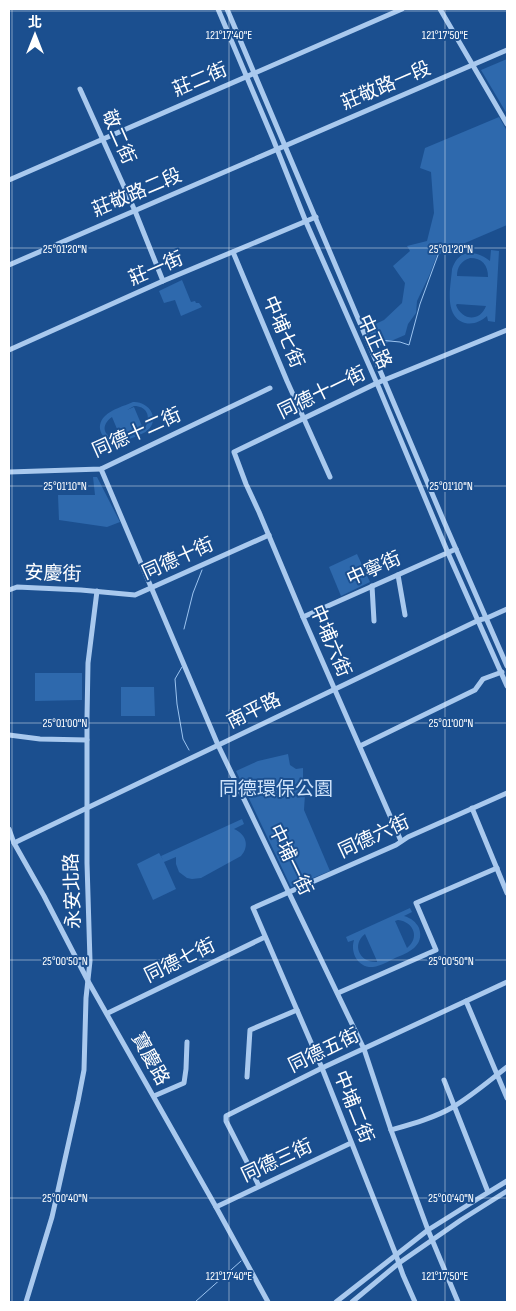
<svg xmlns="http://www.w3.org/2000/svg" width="516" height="1311" font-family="'Sofia Sans Condensed','Noto Sans TC',sans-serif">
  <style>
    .green { fill: #2e69ad; fill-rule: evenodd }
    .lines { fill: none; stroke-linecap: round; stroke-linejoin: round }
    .stream { stroke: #9cc4f0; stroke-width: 1 }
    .minor { stroke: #a9c9ee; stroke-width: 5 }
    .ticks { fill: none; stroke: #fff; stroke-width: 1; stroke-opacity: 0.45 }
    .labels { text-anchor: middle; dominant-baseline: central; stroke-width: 4; stroke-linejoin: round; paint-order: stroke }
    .street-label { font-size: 19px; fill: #fff; stroke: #1b4f8f }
    .park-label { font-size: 19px; fill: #cfe3fa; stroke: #1b4f8f }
    .ticks-label { font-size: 12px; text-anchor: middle; fill: #fff; stroke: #1b4f8f; stroke-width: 4; stroke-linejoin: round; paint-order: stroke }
  </style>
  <rect width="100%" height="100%" fill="#1b4f8f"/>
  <g class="green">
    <polygon points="507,59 507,114 481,70"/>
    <polygon points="499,117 507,131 507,225 437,255 429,276 417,301 416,313 408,324 405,335 377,347 367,328 384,320 402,303 405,283 393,266 410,251 407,246 427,241 434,213 431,172 420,168 425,148"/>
    <path d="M491,250L499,251L495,322L488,321L487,316C481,321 474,325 465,323C443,316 451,286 452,269C459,248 476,250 490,261ZM470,258C482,258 488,265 488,277L457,276C457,267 461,261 470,258ZM456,305L457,304L486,306C480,322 462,321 456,305Z"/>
    <polygon points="182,280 191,302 195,301 196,303 199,303 202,307 181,316 175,300 164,303 159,291"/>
    <path d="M133,402C149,401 161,419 147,431C141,435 129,439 122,442C106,447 92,428 105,416C112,409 124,406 133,402ZM134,406C146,406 151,415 146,426L118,438C103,438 100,425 112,417L120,436L142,426L134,407L127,410Z"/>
    <polygon points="93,477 97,477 120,522 107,527 59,520 58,495 95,495"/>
    <polygon points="357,554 370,582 341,596 329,567"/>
    <polygon points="35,673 82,673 82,700 35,701"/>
    <polygon points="121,687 154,687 155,716 121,716"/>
    <polygon points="288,754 290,765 296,769 303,768 303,778 305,794 304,810 330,871 291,887 236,771 258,761"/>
    <path d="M242,819L244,824L234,829C246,834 250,846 241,856L201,878L192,879L187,878L179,872L176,864V857L164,862L176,889L153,900L137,864L159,853L163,860L161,856Z"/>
    <path d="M410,908L412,912L404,916C411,918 416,922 419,928C425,946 408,953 395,958C389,961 381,966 373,967C358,968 350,953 354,940L348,942L346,937ZM398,920C414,922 420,938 407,948L395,921ZM365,934L377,961V962C360,963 351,945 365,934Z"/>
  </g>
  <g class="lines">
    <g class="stream">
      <polyline points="379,340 400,342 409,345 420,304 438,255"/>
      <polyline points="184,629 193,593 202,570"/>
      <polyline points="182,667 175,679 177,704 183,739 189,750"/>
      <polyline points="195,1302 241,1261"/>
    </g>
    <g class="minor">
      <polyline points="218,9 273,139 306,222 379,388 448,553 507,686"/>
      <polyline points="227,9 445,524 507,666"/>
      <polyline points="440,9 507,124"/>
      <polyline points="80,89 135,211 163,281"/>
      <polyline points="9,180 402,9"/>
      <polyline points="233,252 287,381 330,477"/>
      <polyline points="9,265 507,50"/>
      <polyline points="9,350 163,281 316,217"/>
      <polyline points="101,469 218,745 364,1049 391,1130 428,1230 458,1302"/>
      <polyline points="9,472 101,469 270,388"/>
      <polyline points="398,575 405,615"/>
      <polyline points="372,586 374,621"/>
      <polyline points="9,590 17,587 81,590 135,595 269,535"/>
      <polyline points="303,617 456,549"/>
      <polyline points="9,735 40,739 87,740"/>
      <polyline points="360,746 475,690 483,679 502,672"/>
      <polyline points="472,808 507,893"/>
      <polyline points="9,829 14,843 44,896 88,981 216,1207 268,1302"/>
      <polyline points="401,841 303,617 259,512 246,484 234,452 377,383 507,330"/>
      <polyline points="14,843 479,620 487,618 507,609"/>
      <polyline points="338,993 436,950 416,903 497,868"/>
      <polyline points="466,1001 507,1098"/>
      <polyline points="108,1013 265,937"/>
      <polyline points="247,1077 250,1030 297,1010"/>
      <polyline points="444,1080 488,1192"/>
      <polyline points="154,1096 184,1083 186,1069 187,1042"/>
      <path d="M391,1130C412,1124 434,1118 453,1107C473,1095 490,1080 507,1067"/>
      <polyline points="259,1186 226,1121 226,1116 322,1068 507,982"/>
      <polyline points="216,1207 351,1143"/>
      <polyline points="26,1302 52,1217 78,1101 84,1070 86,998 90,961 87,863 87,718 88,663 97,591"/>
      <polyline points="336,1302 428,1230 479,1198 507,1181"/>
      <polyline points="352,1302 399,1263 461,1220 507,1191"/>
      <polyline points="415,1302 403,1275 396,1255 322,1068 253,908 396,845 408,837 507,793"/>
    </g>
  </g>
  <path class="ticks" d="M12,9V1302M229,9V1302M445,9V1302M9,11H507M9,248H507M9,486H507M9,723H507M9,960H507M9,1198H507"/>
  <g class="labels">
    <g class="street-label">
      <text transform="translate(200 80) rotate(-23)">莊二街</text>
      <text transform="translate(386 86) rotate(-23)">莊敬路一段</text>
      <text transform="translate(118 137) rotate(66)">敬二街</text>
      <text transform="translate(137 193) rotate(-23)">莊敬路二段</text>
      <text transform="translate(156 269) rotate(-23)">莊一街</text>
      <text transform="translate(283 332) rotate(67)">中埔七街</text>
      <text transform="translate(374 342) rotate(66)">中正路</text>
      <text transform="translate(322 393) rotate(-26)">同德十一街</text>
      <text transform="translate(137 433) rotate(-24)">同德十二街</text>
      <text transform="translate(178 559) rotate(-24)">同德十街</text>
      <text transform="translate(374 569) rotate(-24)">中寧街</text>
      <text transform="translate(53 574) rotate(2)">安慶街</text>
      <text transform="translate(330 641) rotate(67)">中埔六街</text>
      <text transform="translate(254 711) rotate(-26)">南平路</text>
      <text transform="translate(374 837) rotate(-25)">同德六街</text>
      <text transform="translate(290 860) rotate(64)">中埔一街</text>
      <text transform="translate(73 891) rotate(-92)">永安北路</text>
      <text transform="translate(180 961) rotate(-26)">同德七街</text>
      <text transform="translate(324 1051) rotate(-26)">同德五街</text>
      <text transform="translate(150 1059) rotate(61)">寶慶路</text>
      <text transform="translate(353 1107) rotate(68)">中埔二街</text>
      <text transform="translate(277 1161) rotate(-25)">同德三街</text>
    </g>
    <g class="park-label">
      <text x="276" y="789">同德環保公園</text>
    </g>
  </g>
  <g class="ticks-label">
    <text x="229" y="39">121°17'40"E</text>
    <text x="445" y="39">121°17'50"E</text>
    <text x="65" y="253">25°01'20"N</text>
    <text x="451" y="253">25°01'20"N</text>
    <text x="65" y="490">25°01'10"N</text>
    <text x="451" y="490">25°01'10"N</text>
    <text x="65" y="727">25°01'00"N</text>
    <text x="451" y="727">25°01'00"N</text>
    <text x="65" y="965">25°00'50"N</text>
    <text x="451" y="965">25°00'50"N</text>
    <text x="65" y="1202">25°00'40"N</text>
    <text x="451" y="1202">25°00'40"N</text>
    <text x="229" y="1280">121°17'40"E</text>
    <text x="445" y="1280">121°17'50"E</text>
  </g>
  <rect width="516" height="1311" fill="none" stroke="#ffffff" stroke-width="20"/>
  <g transform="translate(35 35)" stroke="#1b4f8f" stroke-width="4" paint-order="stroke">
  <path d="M0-4L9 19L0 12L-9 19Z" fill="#ffffff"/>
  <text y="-8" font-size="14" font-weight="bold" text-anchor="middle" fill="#ffffff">北</text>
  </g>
</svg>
